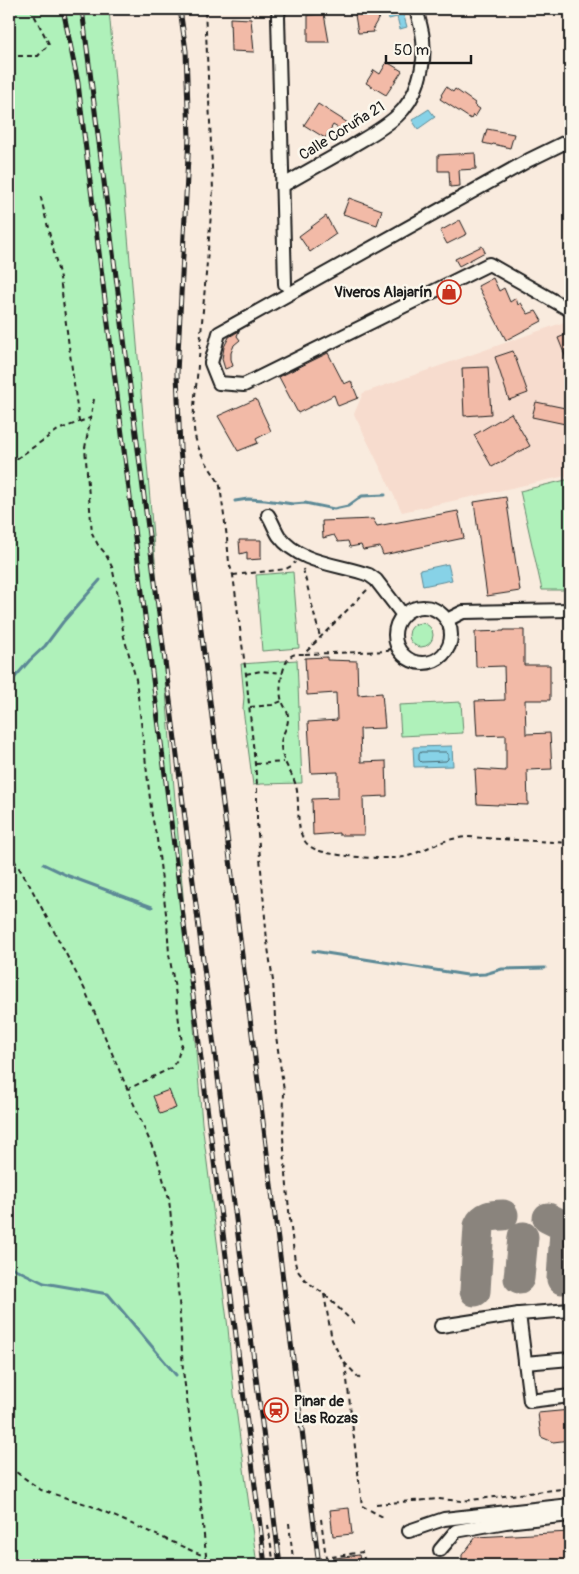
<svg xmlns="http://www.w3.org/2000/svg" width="579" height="1574" font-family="Pangolin,sans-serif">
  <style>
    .built { fill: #f7dcce }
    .green { fill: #aff1ba; stroke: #66866b }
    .water { fill: #87d2e7; stroke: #5c8996 }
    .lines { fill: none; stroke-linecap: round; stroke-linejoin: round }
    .shore { stroke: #47656d; stroke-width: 1 }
    .stream { stroke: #5c8996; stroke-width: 3 }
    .taxiway { stroke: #8a847d; stroke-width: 31 }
    .building { fill: #f2baa7; stroke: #1c1c1c }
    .minor-casing { stroke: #1c1c1c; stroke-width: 16 }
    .path { stroke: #1c1c1c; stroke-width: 2; stroke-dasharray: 5 4; stroke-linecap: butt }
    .minor { stroke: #fbf7ec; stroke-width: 12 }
    .rail-casing { stroke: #1c1c1c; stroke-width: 5 }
    .rail { stroke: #fbf7ec; stroke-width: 3; stroke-dasharray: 9; stroke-linecap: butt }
    .labels { text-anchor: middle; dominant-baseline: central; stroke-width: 5; stroke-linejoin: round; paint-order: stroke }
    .street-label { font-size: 15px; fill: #1c1c1c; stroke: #fbf7ec }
    .poi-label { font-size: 15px; font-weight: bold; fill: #1c1c1c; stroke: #fbf7ec; text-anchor: end }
  </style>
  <rect width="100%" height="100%" fill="#f9ebde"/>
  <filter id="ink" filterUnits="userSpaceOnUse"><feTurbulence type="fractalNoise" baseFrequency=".02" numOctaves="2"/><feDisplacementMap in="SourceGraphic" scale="10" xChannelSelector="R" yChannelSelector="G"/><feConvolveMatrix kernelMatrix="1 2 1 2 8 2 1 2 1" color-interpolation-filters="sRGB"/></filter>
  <g filter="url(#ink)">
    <polygon class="built" points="570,320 570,475 402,512 354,414 363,393"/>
    <g class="green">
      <polygon points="9,9 109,9 202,1123 228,1328 234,1394 257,1565 9,1565"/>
      <polygon points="570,479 570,590 542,590 520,491"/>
      <polygon points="293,572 299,648 262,651 256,575"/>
      <circle cx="421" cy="635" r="12"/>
      <polygon points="297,660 302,783 261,784 253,785 243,709 244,697 241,664"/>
      <polygon points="461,702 463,733 401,736 399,705"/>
    </g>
    <g class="water">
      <polygon points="402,9 407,27 400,29 397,17 389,19 387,13"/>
      <polygon points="429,109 435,117 418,129 412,120"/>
      <polygon points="448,564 452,580 423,586 420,570"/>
      <polygon points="452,746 453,766 414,767 413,747"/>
    </g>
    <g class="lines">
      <polygon class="shore" points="421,752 446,752 448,754 448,759 446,761 421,762 419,760 419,755"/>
      <g class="stream">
        <polyline points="235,501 248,499 265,500 293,504 305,503 334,509 348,506 362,496 385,495"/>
        <polyline points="9,684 30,660 45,646 63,622 100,580"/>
        <polyline points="43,864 66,875 152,907"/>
        <polyline points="313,951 467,975 485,974 502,969 545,968"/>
        <polyline points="9,1266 44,1283 108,1294 176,1375"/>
      </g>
      <g class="taxiway">
        <polyline points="548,1218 562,1225 565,1230 562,1279"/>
        <polyline points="519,1278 523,1237"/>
        <path d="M475,1291L479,1226C483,1216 492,1215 503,1215"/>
      </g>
    </g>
    <g class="building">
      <polygon points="354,9 384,9 373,28 374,32 358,33"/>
      <polygon points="324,14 329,42 308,42 308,15"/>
      <polygon points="230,18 251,19 254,52 231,51"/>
      <polygon points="387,62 402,71 386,95 366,83 374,70 380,74"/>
      <polygon points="446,87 453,92 455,89 475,103 474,105 480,109 475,117 473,115 471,119 440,99 442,96 441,95"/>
      <polygon points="318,104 348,123 343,131 333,125 325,138 304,125"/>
      <polygon points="487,129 514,134 510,148 493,144 492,145 483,143"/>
      <polygon points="475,153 476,169 459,170 460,186 450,187 449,171 438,171 438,155"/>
      <polygon points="349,198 382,210 377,225 343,214"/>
      <polygon points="326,216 336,234 310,252 299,236"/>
      <polygon points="460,220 467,234 447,244 440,231"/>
      <polygon points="482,246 485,252 459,266 455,259"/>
      <polygon points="493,278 499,291 504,288 510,302 516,298 518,305 521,303 528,314 536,311 542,321 506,340 478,286"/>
      <polygon points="239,331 237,336 240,340 234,345 231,353 231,359 233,366 225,369 222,359 224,347 229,337"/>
      <polygon points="570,333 570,368 558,338"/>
      <polygon points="513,351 528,393 509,400 495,357"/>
      <polygon points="328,353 344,384 351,381 358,398 338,406 334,395 298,413 279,377"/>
      <polygon points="488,367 491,414 464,416 462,368"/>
      <polygon points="256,399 271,431 256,439 258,443 238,451 218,416"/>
      <polygon points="536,402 570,409 570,425 532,417"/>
      <polygon points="511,413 530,446 492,467 474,435"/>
      <polygon points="506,497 520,591 487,596 474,502"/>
      <polygon points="458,511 464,538 383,555 380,547 363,550 361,545 350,547 348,541 338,542 334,535 323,538 322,521 373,519 377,526"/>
      <polygon points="239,540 261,540 261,559 247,560 247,552 240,554"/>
      <polygon points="504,630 524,630 524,665 550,665 550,700 525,700 526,734 550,733 552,769 527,770 528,805 498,804 498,805 477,804 475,769 506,771 506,735 477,736 475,701 505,700 504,666 476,667 475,632 504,631"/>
      <polygon points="327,657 327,660 357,661 358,695 382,693 385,728 360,729 361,762 386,761 387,796 363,797 364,835 339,835 339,833 313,835 312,799 338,798 338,772 311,773 308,722 337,720 336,693 307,695 305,658"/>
      <polygon points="169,1090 176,1108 160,1114 153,1096"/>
      <polygon points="570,1410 570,1440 553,1442 541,1437 538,1413"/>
      <polygon points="349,1508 352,1534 333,1536 330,1510"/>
      <polygon points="570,1532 570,1565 462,1565 462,1555 476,1537"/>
      <polygon points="359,1555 361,1565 329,1565 328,1559"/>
    </g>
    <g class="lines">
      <g class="minor-casing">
        <g id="minor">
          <polyline points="279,9 278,17 285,284"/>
          <polyline points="570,140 529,160 219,333 211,363 219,383 244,385 489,264 570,310"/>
          <path d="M282,186C304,173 326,161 349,148C365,138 383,129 397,116C417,98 426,65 423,39C422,29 419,19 416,9"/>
          <path d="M268,515C272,521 275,530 279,536C300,564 339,564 369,575L376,580L403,615"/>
          <circle cx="423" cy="635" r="28"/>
          <polyline points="447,620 463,612 570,610"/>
          <polyline points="570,1310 519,1314 530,1401 570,1396"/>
          <polyline points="441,1326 519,1314"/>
          <polyline points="525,1363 570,1359"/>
          <polyline points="409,1531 444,1519 570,1505"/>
          <polyline points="440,1550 456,1531 506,1522 570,1515"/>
        </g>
      </g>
      <g class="path">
        <polyline points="9,56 38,56 49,44 31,9"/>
        <polyline points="199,358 213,190 205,9"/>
        <path d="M198,365C197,387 190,418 196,440C200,455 210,468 218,481L220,486L227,538L229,563L233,575L246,674L257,784V822L267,941L273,981L276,1036L284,1091L283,1137L289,1211L295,1262L297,1270L305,1280L324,1294L357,1326"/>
        <polyline points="94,399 85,448 92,533 98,545 105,553 112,567 117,590 124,637 136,679 152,816 157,839 167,922 169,954 176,995 179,1022 182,1043 177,1060 171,1068 128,1089"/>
        <polyline points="79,422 95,416"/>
        <polyline points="9,464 58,430 79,422 60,278 40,194"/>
        <polyline points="303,569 320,637"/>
        <polyline points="233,575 286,569 293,565 295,562"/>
        <path d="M367,590L304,654C299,654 294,653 290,657C282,664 278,692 282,701C284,707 289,712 288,719C288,728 281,735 281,744C281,762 292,771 296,786C301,805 293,836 311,847C325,857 387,860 405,857C416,854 426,848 437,844C446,840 456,838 467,837L570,843"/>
        <polyline points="305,654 388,651 395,641"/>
        <polyline points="246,674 261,671 283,673"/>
        <polyline points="250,707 272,705 282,701"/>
        <polyline points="255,764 284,762"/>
        <polyline points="9,852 29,884 84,988 157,1158 169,1199 179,1300 183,1371 199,1486 207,1565"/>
        <polyline points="324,1294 332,1340 342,1360 362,1381"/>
        <polyline points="345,1363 362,1506 383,1517"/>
        <polyline points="9,1467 41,1490 89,1505 206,1557"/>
        <polyline points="376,1504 438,1499 462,1501 570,1488"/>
        <polyline points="321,1519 326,1558 362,1552 366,1565"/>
        <polyline points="289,1523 293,1559"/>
        <polyline points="268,1525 273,1559"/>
        <polyline points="434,1565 442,1564"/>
      </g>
      <use href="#minor" class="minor"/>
      <g class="rail-casing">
        <g id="rail">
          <polyline points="63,9 78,83 83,126 265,1565"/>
          <polyline points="82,9 280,1565"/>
          <polyline points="180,9 186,51 189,137 177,373 180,449 187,519 319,1565"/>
        </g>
      </g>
      <use href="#rail" class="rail"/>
    </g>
  </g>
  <defs>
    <g id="shop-ring" transform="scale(1.25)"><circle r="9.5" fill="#fbf7ec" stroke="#c8321e" stroke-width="1.5"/><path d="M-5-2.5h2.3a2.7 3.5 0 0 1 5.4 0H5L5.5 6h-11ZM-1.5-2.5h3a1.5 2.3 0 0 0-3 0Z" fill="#c8321e"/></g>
    <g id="station-ring" transform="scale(1.25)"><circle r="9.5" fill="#fbf7ec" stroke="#c8321e" stroke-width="1.5"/><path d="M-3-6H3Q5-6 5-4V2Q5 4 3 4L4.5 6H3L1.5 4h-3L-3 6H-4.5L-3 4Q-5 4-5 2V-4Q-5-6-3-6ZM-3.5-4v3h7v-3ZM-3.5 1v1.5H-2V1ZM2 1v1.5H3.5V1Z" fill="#c8321e"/></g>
  </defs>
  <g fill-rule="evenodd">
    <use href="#shop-ring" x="449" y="292"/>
    <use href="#station-ring" x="276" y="1410"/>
  </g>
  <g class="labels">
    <g class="street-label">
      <text transform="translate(342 131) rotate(-32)">Calle Coruña 21</text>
    </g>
    <g class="poi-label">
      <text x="432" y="292">Viveros Alajarín</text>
      <text x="294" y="1401" text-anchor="start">Pinar de<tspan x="294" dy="17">Las Rozas</tspan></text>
    </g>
  </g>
  <rect width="579" height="1574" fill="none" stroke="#fbf7ec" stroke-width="30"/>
  <rect x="15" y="15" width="549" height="1544" fill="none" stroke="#1c1c1c" stroke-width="2" filter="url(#ink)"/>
  <path d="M386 55v8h85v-8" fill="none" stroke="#1c1c1c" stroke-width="2.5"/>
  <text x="394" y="55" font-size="15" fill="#1c1c1c" stroke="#fbf7ec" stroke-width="4" paint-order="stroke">50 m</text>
</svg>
